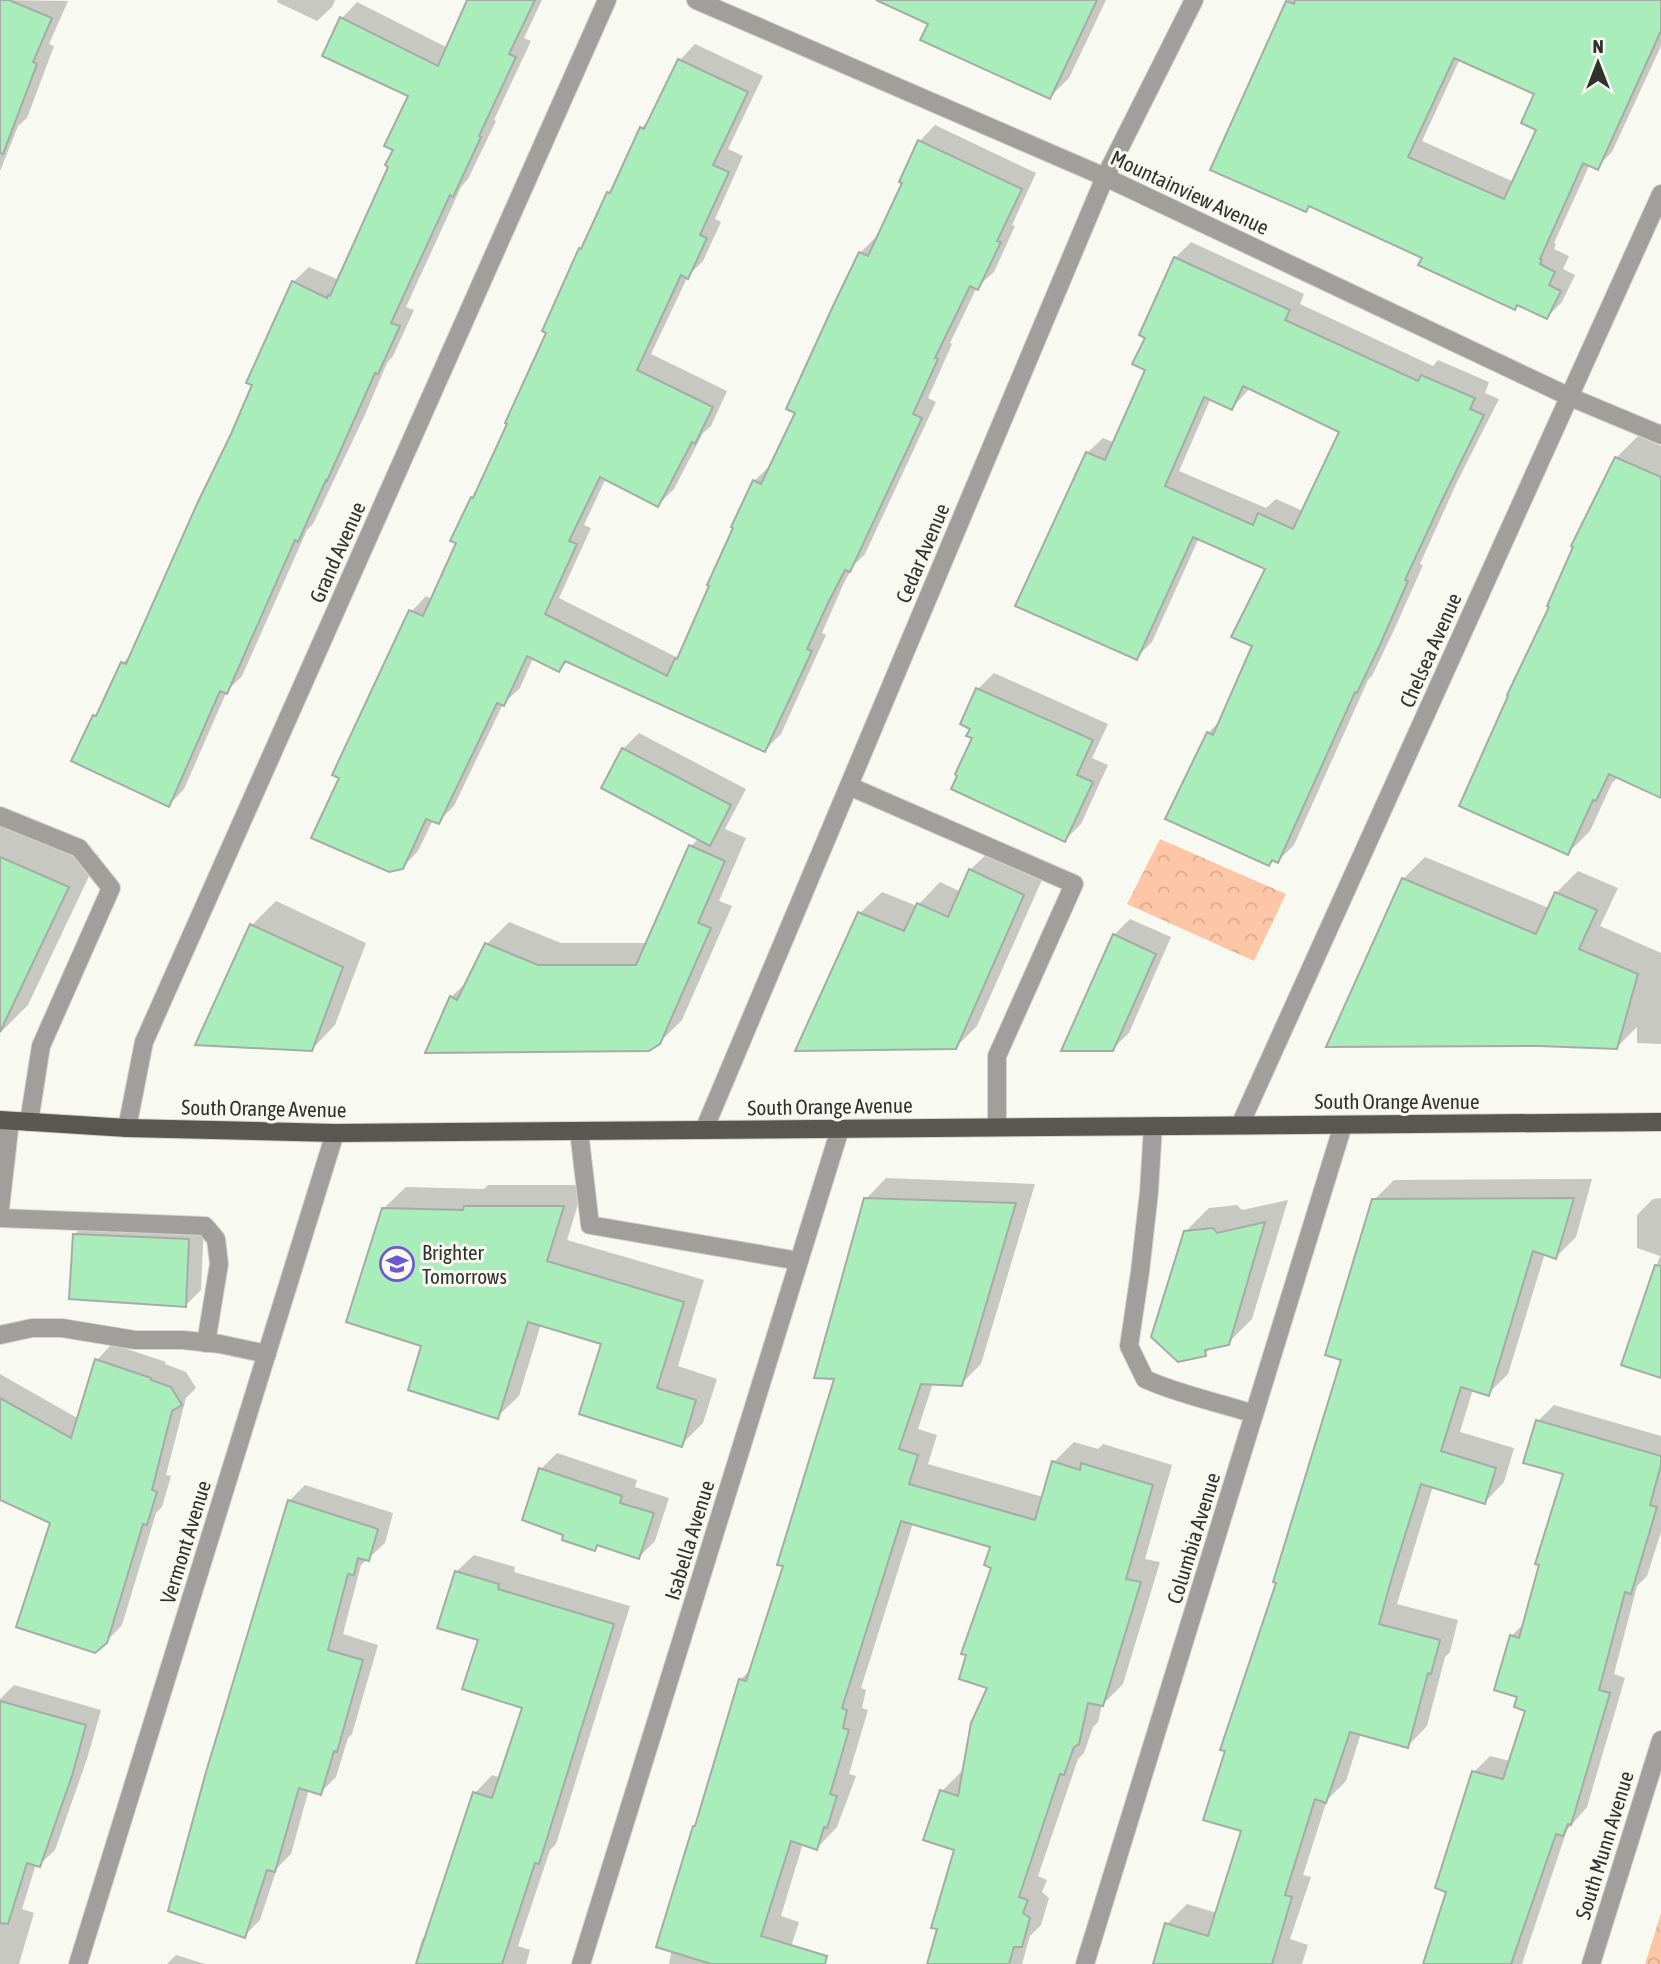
<svg xmlns="http://www.w3.org/2000/svg" width="1661" height="1964" font-family="'Asap Condensed',sans-serif">
  <style>
    .park { fill: url(#park-crowns) }
    .shadow { fill: #0003; fill-rule: evenodd }
    .building { fill: #a9edbb; stroke: #a5aca7; stroke-width: 2; fill-rule: evenodd }
    .lines { fill: none; stroke-linecap: round; stroke-linejoin: round }
    .minor-casing { stroke: #d4d6cf; stroke-width: 20 }
    .major-casing { stroke: #d4d6cf; stroke-width: 20 }
    .minor { stroke: #a19f9c; stroke-width: 18 }
    .major { stroke: #5a5751; stroke-width: 18 }
    .labels { text-anchor: middle; dominant-baseline: central; stroke-width: 6; stroke-linejoin: round; paint-order: stroke }
    .street-label { font-size: 21px; fill: #31322f; stroke: #f8faf2 }
    .poi-label { font-size: 21px; fill: #31322f; stroke: #f8faf2; text-anchor: start }
  </style>
  <defs>
    <pattern id="park-crowns" width="20" height="18" patternUnits="userSpaceOnUse" patternTransform="scale(1.75)"><rect width="20" height="18" fill="#fdc6a6"/><path d="M2 6a3 3 0 1 1 6 0M12 15a3 3 0 1 1 6 0" fill="none" stroke="#d9ab8f"/></pattern>
  </defs>
  <rect width="100%" height="100%" fill="#f8faf2"/>
  <g class="park">
    <polygon points="1160,839 1286,894 1254,961 1127,904"/>
    <polygon points="1661,1913 1661,1964 1645,1964"/>
  </g>
  <g class="shadow">
    <polygon points="0,0 68,1 49,44 54,46 27,118 18,126 0,171"/>
    <polygon points="278,0 335,0 332,7 317,21 277,2"/>
    <polygon points="469,0 542,0 524,38 531,41 494,120 496,121 468,179 461,187 406,307 414,310 393,356 387,363 364,417 313,524 307,530 242,676 227,691 184,789 169,805 95,716 102,708 123,663 133,652 233,435 293,282 309,267 339,280 390,166 410,95 342,18 357,2 448,48"/>
    <polygon points="880,0 1106,0 1069,78 1050,97 930,24"/>
    <path d="M1288,0H1661V46L1612,152L1597,167L1590,164L1554,243L1556,244L1554,249L1569,256L1563,269L1575,275L1562,302L1547,317L1519,304L1515,308L1424,257L1311,205L1306,210L1213,169ZM1460,59L1536,93L1538,129L1514,182L1422,141Z"/>
    <polygon points="695,44 763,76 728,149 743,156 715,219 721,222 703,261 688,276 651,354 727,391 711,426 703,433 674,489 658,505 606,478 584,525 591,528 559,598 678,658 754,481 770,466 797,412 860,253 876,237 879,238 920,141 935,125 1036,173 1012,225 1015,226 994,272 977,287 950,343 952,344 928,398 936,402 865,554 853,566 843,585 822,633 826,635 781,734 765,750 568,661 559,670 533,658 520,688 503,704 454,806 438,822 433,820 418,851 402,868 411,612 426,596 432,599 458,542 453,540 473,498 477,493 548,332 580,249 585,243 608,193 615,187 641,128 652,118 680,60"/>
    <path d="M1191,242L1304,294L1300,304L1433,366L1438,360L1489,382L1485,393L1499,399L1458,480L1420,564L1423,565L1394,630L1372,676L1368,680L1294,845L1278,861L1273,859L1269,864L1208,733L1222,719L1255,645L1267,568L1199,538L1152,642L1136,658L1087,453L1103,438L1115,443L1147,369V337L1175,258ZM1250,388L1341,431L1303,511L1276,499L1266,508L1179,471L1211,398L1232,408Z"/>
    <polygon points="1638,436 1661,446 1661,796 1618,777 1612,783 1590,831 1568,853 1551,606 1616,458"/>
    <polygon points="994,673 1108,724 1092,758 1108,765 1081,824 1065,840 974,737 972,728 978,689"/>
    <polygon points="639,733 746,789 725,829 746,838 719,901 732,906 682,1020 659,1043 428,1051 451,997 470,979 487,944 509,922 561,943 648,943 691,846 699,838 603,788 623,749"/>
    <polygon points="0,812 99,855 28,1005 0,1033"/>
    <polygon points="992,849 1045,873 977,1026 955,1048 860,913 882,892 917,906 940,882 961,892 970,870"/>
    <polygon points="1425,857 1549,908 1556,893 1578,871 1618,888 1600,926 1661,953 1661,1044 1637,1043 1637,1027 1616,1048 1403,879"/>
    <polygon points="276,901 366,943 335,1025 311,1050 252,925"/>
    <polygon points="1130,919 1171,937 1129,1033 1112,1049 1114,935"/>
    <polygon points="886,1178 1035,1184 981,1364 961,1384 933,1383 918,1429 937,1435 928,1464 1043,1497 1054,1462 1074,1442 1098,1449 1103,1444 1172,1465 1145,1559 1160,1562 1123,1684 1102,1705 1098,1722 1093,1727 1084,1753 1078,1759 1038,1876 1047,1880 1042,1892 1049,1898 1041,1925 1030,1936 1022,1964 928,1964 957,1849 942,1791 962,1771 964,1772 989,1687 993,1567 992,1545 913,1523 861,1688 866,1690 862,1708 868,1710 849,1774 856,1776 837,1827 817,1848 803,1843 781,1916 799,1922 787,1959 782,1964 669,1964 694,1827 698,1822 740,1680 752,1668 785,1565 837,1378 866,1199"/>
    <polygon points="1592,1179 1576,1237 1556,1257 1545,1253 1508,1374 1488,1394 1473,1389 1460,1432 1514,1448 1504,1482 1485,1502 1433,1486 1397,1604 1458,1620 1450,1652 1445,1657 1427,1726 1408,1746 1361,1733 1346,1781 1327,1800 1303,1875 1311,1877 1290,1939 1308,1945 1302,1964 1154,1964 1167,1924 1187,1904 1217,1913 1243,1830 1278,1582 1343,1359 1374,1200 1394,1180"/>
    <polygon points="488,1185 584,1185 567,1240 704,1280 678,1366 717,1379 703,1423 681,1445 603,1343 541,1324 519,1396 497,1417 423,1345 384,1208 406,1187 484,1189"/>
    <polygon points="1661,1198 1661,1377 1623,1364 1660,1256 1637,1248 1637,1215 1653,1199"/>
    <polygon points="1288,1200 1252,1319 1228,1343 1213,1346 1205,1354 1185,1232 1209,1208 1237,1205 1242,1210"/>
    <polygon points="91,1219 204,1224 201,1290 185,1306 74,1235"/>
    <polygon points="112,1344 166,1362 165,1364 186,1372 196,1388 186,1398 166,1475 171,1476 162,1507 156,1513 122,1625 106,1642 53,1522 0,1498 0,1374 79,1419 97,1360"/>
    <polygon points="1554,1405 1661,1436 1661,1532 1647,1576 1637,1586 1614,1674 1625,1678 1587,1807 1567,1830 1522,1964 1425,1964 1448,1891 1474,1772 1490,1756 1510,1761 1527,1710 1519,1696 1511,1636 1525,1623 1565,1473 1538,1421"/>
    <polygon points="557,1453 637,1480 635,1487 669,1498 655,1541 639,1557 599,1544 595,1549 565,1533 541,1469"/>
    <polygon points="305,1485 393,1513 385,1543 361,1565 343,1634 378,1645 352,1734 348,1738 336,1777 320,1793 309,1789 291,1854 277,1868 260,1920 244,1936 289,1501"/>
    <polygon points="474,1555 515,1567 514,1572 630,1606 556,1844 550,1850 518,1946 530,1950 526,1964 415,1964 422,1939 427,1934 475,1793 492,1775 501,1778 524,1707 480,1639 456,1572"/>
    <polygon points="14,1685 101,1710 87,1759 55,1850 39,1865 36,1864 22,1909 34,1913 19,1964 0,1964 0,1699"/>
    <polygon points="176,1955 205,1964 167,1964"/>
  </g>
  <g class="building">
    <polygon points="0,0 9,0 52,18 33,62 37,64 3,154 0,153"/>
    <polygon points="467,0 535,0 509,54 516,57 479,136 481,137 453,197 450,195 391,323 400,326 378,374 375,373 327,481 326,480 298,542 295,540 227,694 220,691 169,807 71,761 93,715 96,716 121,662 126,664 197,504 231,434 252,385 246,383 292,281 327,298 328,295 330,296 388,167 385,165 393,150 384,146 408,96 322,56 340,17 438,66"/>
    <polygon points="876,0 1097,0 1050,99 920,40 928,24"/>
    <path d="M1295,0H1661V31L1598,170L1583,163L1540,259L1542,260L1540,264L1555,272L1549,285L1561,291L1547,319L1517,305L1515,310L1418,265L1422,258L1309,206L1306,212L1210,170L1286,1L1294,4ZM1454,58L1534,94L1521,123L1536,130L1504,199L1408,157Z"/>
    <polygon points="678,59 748,92 713,165 729,172 700,235 707,238 688,279 681,275 637,370 713,407 695,444 692,442 658,507 600,477 569,541 577,544 545,614 667,676 675,658 677,659 709,586 707,585 733,528 731,527 753,480 761,484 795,413 786,409 834,304 859,252 868,256 902,183 899,182 918,140 1022,189 997,241 1001,242 978,290 970,286 935,358 938,359 913,414 922,418 850,572 845,570 828,603 807,649 812,651 765,752 565,661 559,672 527,656 504,706 497,703 439,824 426,819 403,869 389,872 311,838 339,778 332,775 409,610 423,616 456,543 450,541 471,497 473,498 507,424 505,423 546,333 542,331 579,248 581,249 607,192 610,193 640,127 644,129"/>
    <path d="M1174,257L1290,310L1285,320L1418,381L1421,375L1475,398L1470,409L1484,415L1443,498L1405,580L1408,581L1379,647L1357,693L1355,692L1278,863L1272,860L1269,866L1165,819L1207,732L1213,735L1252,646L1231,637L1265,569L1193,537L1137,660L1015,606L1086,452L1105,460L1145,370L1132,364L1145,338L1139,335ZM1243,386L1339,432L1293,529L1258,513L1253,525L1165,486L1204,397L1232,410Z"/>
    <polygon points="1615,457 1661,477 1661,798 1609,774 1596,801 1593,800 1568,855 1459,806 1508,696 1507,695 1549,607 1547,606 1573,547 1571,546"/>
    <polygon points="976,688 1093,740 1077,775 1093,782 1065,842 951,789 957,776 955,774 972,738 966,736 970,729 960,724"/>
    <polygon points="622,748 731,805 710,846 601,788"/>
    <polygon points="689,845 725,861 698,923 711,928 660,1044 649,1051 425,1053 450,996 457,1000 485,943 538,965 636,965"/>
    <polygon points="0,857 69,887 0,1032"/>
    <polygon points="969,869 1024,895 956,1049 795,1051 858,912 904,931 917,903 948,917"/>
    <polygon points="1402,878 1536,934 1555,892 1597,910 1579,949 1638,974 1617,1049 1539,1046 1326,1047"/>
    <polygon points="250,924 343,967 312,1051 195,1045"/>
    <polygon points="1113,934 1156,954 1113,1051 1061,1051"/>
    <polygon points="864,1198 1016,1203 962,1386 921,1384 899,1449 918,1455 909,1484 1035,1520 1052,1461 1080,1470 1081,1463 1153,1485 1126,1579 1141,1582 1103,1706 1088,1703 1079,1744 1074,1747 1064,1775 1060,1774 1019,1897 1028,1900 1023,1913 1030,1918 1022,1947 1014,1947 1009,1964 927,1964 937,1929 931,1928 954,1850 923,1840 940,1790 958,1796 971,1723 987,1688 959,1679 966,1655 961,1654 991,1568 984,1565 990,1547 901,1521 842,1708 847,1710 843,1728 849,1730 830,1794 837,1796 827,1828 824,1827 817,1850 791,1841 761,1936 827,1956 825,1964 711,1964 656,1947 693,1826 695,1826 739,1679 746,1681 783,1566 777,1565 834,1379 814,1378"/>
    <polygon points="1574,1198 1556,1259 1533,1251 1489,1396 1461,1387 1441,1451 1496,1468 1485,1504 1421,1484 1392,1577 1379,1624 1440,1640 1431,1674 1428,1673 1408,1748 1350,1732 1326,1803 1315,1799 1285,1895 1292,1897 1272,1964 1153,1964 1165,1923 1208,1936 1241,1831 1203,1820 1225,1751 1220,1750 1276,1583 1273,1582 1341,1360 1325,1355 1372,1199"/>
    <polygon points="464,1206 564,1206 547,1261 684,1302 657,1388 696,1400 682,1447 579,1414 601,1344 528,1322 498,1419 408,1390 421,1346 346,1322 382,1208 463,1210"/>
    <polygon points="1265,1222 1229,1345 1205,1350 1206,1356 1178,1362 1151,1337 1184,1231 1213,1228 1217,1233"/>
    <polygon points="73,1234 189,1239 186,1307 69,1299"/>
    <polygon points="1655,1265 1661,1266 1661,1378 1621,1365"/>
    <polygon points="95,1359 151,1378 151,1380 171,1387 182,1405 172,1411 152,1490 157,1492 147,1525 143,1524 107,1643 95,1653 16,1627 50,1523 0,1500 0,1398 71,1438"/>
    <polygon points="1536,1420 1661,1456 1661,1465 1650,1505 1657,1507 1631,1594 1625,1592 1599,1690 1610,1693 1571,1825 1568,1824 1563,1836 1556,1834 1511,1964 1423,1964 1446,1892 1435,1888 1472,1771 1503,1779 1525,1711 1514,1707 1517,1697 1494,1690 1510,1635 1519,1638 1539,1565 1535,1564 1563,1474 1523,1463"/>
    <polygon points="539,1468 622,1496 620,1503 654,1513 639,1559 597,1545 595,1551 562,1540 563,1535 522,1520"/>
    <polygon points="288,1500 378,1529 369,1561 358,1558 354,1575 348,1574 328,1650 363,1660 337,1752 334,1751 321,1795 299,1788 275,1872 267,1870 245,1938 168,1911 206,1772"/>
    <polygon points="455,1571 499,1584 498,1589 614,1624 539,1864 535,1863 502,1964 416,1964 473,1792 492,1798 522,1708 462,1689 478,1640 437,1628"/>
    <polygon points="0,1701 86,1725 72,1776 40,1867 27,1863 8,1924 0,1923"/>
  </g>
  <g class="lines">
    <g class="minor-casing">
      <g id="minor">
        <polyline points="696,0 1105,177 1570,397 1661,435"/>
        <polyline points="849,786 1074,884 997,1056 997,1127"/>
        <polyline points="0,816 79,848 111,888 41,1046 29,1122"/>
        <polyline points="1240,1125 1661,194"/>
        <path d="M1153,1126L1149,1192L1140,1272L1129,1346L1145,1379C1180,1395 1218,1402 1254,1414"/>
        <polyline points="127,1128 144,1042 607,0"/>
        <polyline points="704,1130 1105,177 1194,0"/>
        <polyline points="579,1131 590,1225 799,1261"/>
        <polyline points="0,1209 10,1121"/>
        <polyline points="0,1218 205,1226 216,1239 219,1264 206,1343"/>
        <polyline points="0,1335 32,1328 62,1328 135,1340 183,1340 220,1344 267,1354"/>
        <polyline points="78,1964 335,1133"/>
        <polyline points="581,1964 840,1129"/>
        <polyline points="1085,1964 1343,1125"/>
        <polyline points="1591,1964 1661,1740"/>
      </g>
    </g>
    <g class="major-casing">
      <polyline id="major" points="0,1120 127,1128 335,1133 1661,1122"/>
    </g>
    <use href="#minor" class="minor"/>
    <use href="#major" class="major"/>
  </g>
  <defs>
    <g id="school-ring" transform="scale(1.75)"><circle r="9.5" fill="#f8faf2" stroke="#6f57d1" stroke-width="1.5"/><path d="M0-5L7-2L0 1L-7-2ZM-4 1L0 2.5L4 1V4Q0 6-4 4Z" fill="#6f57d1"/></g>
  </defs>
  <g fill-rule="evenodd">
    <use href="#school-ring" x="397" y="1264"/>
  </g>
  <g class="labels">
    <g class="street-label">
      <text transform="translate(1190 192) rotate(25)">Mountainview Avenue</text>
      <text transform="translate(337 552) rotate(-66)">Grand Avenue</text>
      <text transform="translate(922 553) rotate(-67)">Cedar Avenue</text>
      <text transform="translate(1430 650) rotate(-66)">Chelsea Avenue</text>
      <text x="1397" y="1101">South Orange Avenue</text>
      <text transform="translate(830 1106) rotate(-1)">South Orange Avenue</text>
      <text transform="translate(264 1108) rotate(1)">South Orange Avenue</text>
      <text transform="translate(1193 1538) rotate(-73)">Columbia Avenue</text>
      <text transform="translate(689 1540) rotate(-73)">Isabella Avenue</text>
      <text transform="translate(185 1542) rotate(-73)">Vermont Avenue</text>
      <text transform="translate(1604 1845) rotate(-73)">South Munn Avenue</text>
    </g>
    <g class="poi-label">
      <text x="422" y="1252">Brighter<tspan x="422" dy="24">Tomorrows</tspan></text>
    </g>
  </g>
  <g transform="translate(1598 63)" stroke="#f8faf2" stroke-width="5" paint-order="stroke">
  <path d="M0-5L12 26L0 18L-12 26Z" fill="#31322f"/>
  <text y="-10" font-size="19" font-weight="bold" text-anchor="middle" fill="#31322f">N</text>
  </g>
</svg>
